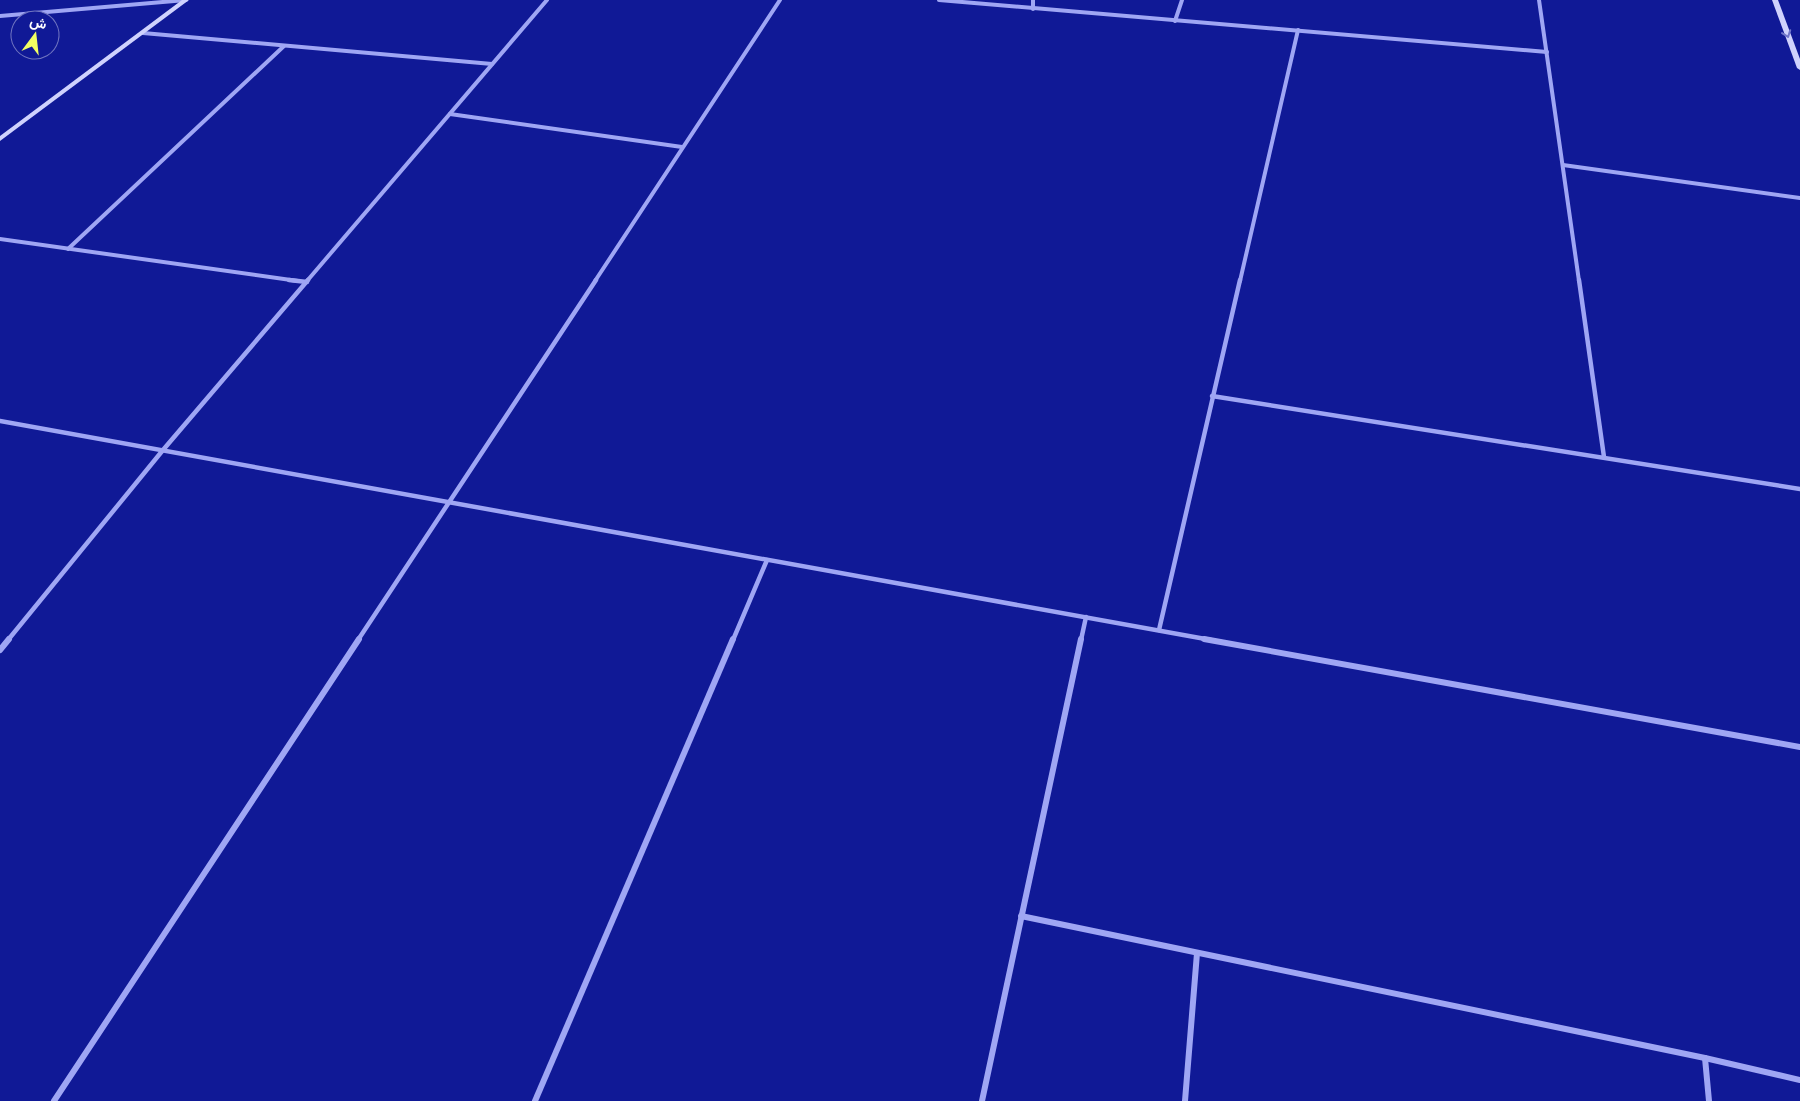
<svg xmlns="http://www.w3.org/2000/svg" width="1800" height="1101" font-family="Raleway,Vazirmatn,sans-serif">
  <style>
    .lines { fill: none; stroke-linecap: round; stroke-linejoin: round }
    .street-far2 { stroke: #9fa6f4; stroke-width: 4 }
    .street-far1 { stroke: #9fa6f4; stroke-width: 4.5 }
    .street { stroke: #9fa6f4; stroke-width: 6 }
    .secondary { fill: #cfd2fd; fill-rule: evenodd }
    .oneway { stroke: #7076ca }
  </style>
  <rect width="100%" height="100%" fill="#101996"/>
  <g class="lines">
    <g class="street-far2">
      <polyline points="939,0 1547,52"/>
      <polyline points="1033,0 1033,9"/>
      <polyline points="1539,0 1579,281"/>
      <polyline points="0,16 186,0"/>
      <polyline points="1175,21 1182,0"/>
      <polyline points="143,33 492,64"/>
      <polyline points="450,114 682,147"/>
      <polyline points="1563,165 1800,198"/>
      <polyline points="0,239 298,281"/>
      <polyline points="68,249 284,46"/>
      <polyline points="307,281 547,0"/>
      <polyline points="595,281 780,0"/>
      <polyline points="1240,281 1298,30"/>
    </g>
    <g class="street-far1">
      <polyline points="289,280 307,282"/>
      <polyline points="1579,280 1604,457"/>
      <polyline points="1212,396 1800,489"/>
      <polyline points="0,421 1211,640"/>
      <polyline points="1159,630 1240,280"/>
      <polyline points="8,640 163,450 308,280"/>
      <polyline points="358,640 596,280"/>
      <polyline points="733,640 767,560"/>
      <polyline points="1081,640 1086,617"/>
    </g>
    <g class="street">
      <polyline points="1204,639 1800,747"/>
      <polyline points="0,650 9,639"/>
      <polyline points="1021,916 1705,1058 1800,1080"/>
      <polyline points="1705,1058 1709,1101"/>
      <polyline points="54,1101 359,639"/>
      <polyline points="535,1101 733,639"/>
      <polyline points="982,1101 1081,639"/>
      <polyline points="1185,1101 1197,953"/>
    </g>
    <g class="secondary">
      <polygon points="182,0 189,0 0,141 0,136"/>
      <polygon points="1772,0 1778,0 1800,59 1800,70 1797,68"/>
    </g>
  </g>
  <defs><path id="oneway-chevron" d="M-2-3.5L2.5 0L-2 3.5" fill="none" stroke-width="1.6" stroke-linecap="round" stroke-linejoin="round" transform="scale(1.25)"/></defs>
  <use class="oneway" href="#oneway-chevron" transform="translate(1787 34) rotate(70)"/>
  <g transform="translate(35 35) rotate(15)"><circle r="24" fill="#101996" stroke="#7075c0"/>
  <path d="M0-4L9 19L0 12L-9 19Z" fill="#f2ff62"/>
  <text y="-8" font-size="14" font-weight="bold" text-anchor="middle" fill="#ffffff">ش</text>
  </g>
</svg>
